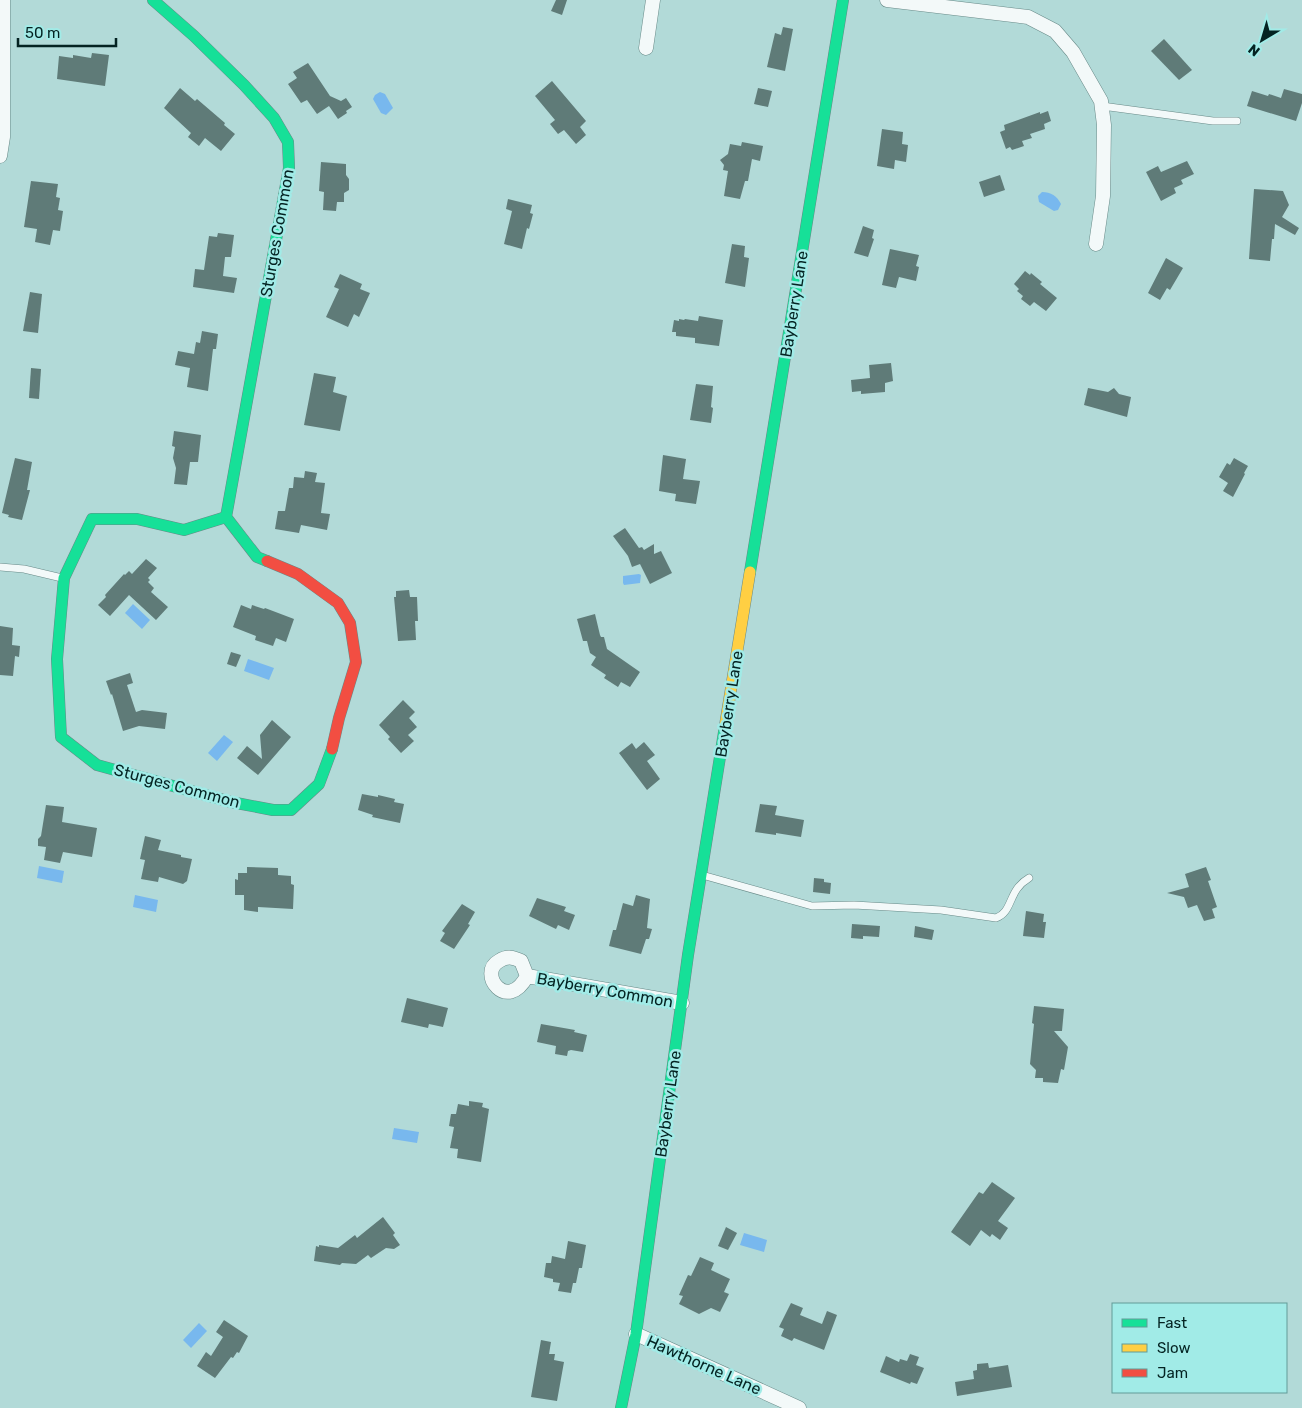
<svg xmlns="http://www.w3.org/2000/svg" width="1302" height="1408" font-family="Rubik,sans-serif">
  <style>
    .water { fill: #78b8ee }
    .building { fill: #5f7b78 }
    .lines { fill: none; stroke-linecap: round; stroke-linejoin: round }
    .lane-casing { stroke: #688a88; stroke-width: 8 }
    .street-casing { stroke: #688a88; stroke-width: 15 }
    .fast-casing { stroke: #688a88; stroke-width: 12 }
    .slow-casing { stroke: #688a88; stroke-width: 12 }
    .jam-casing { stroke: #688a88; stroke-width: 12 }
    .lane { stroke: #f3f9f9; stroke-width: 7 }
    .street { stroke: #f3f9f9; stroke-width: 14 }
    .fast { stroke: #16e098; stroke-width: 11 }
    .slow { stroke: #ffcf43; stroke-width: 11 }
    .jam { stroke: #f24e42; stroke-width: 11 }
    .labels { text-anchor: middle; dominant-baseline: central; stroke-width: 5; stroke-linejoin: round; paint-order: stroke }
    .street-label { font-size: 16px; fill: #042322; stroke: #a1ebe7 }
  </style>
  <rect width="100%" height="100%" fill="#b2dad8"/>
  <g class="water">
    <polygon points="380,92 385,94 393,108 386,115 381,113 373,99 375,95"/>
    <path d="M1042,192C1051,192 1057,196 1061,204L1058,210L1054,211L1039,202L1038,196Z"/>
    <polygon points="639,574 641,575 640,583 624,585 623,583 623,576"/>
    <polygon points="133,604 150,620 142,629 125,613"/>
    <polygon points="248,659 274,668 269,680 244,671"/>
    <polygon points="224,735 233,742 217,761 208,753"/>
    <polygon points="39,866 64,871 62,883 37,878"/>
    <polygon points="135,895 158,900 156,912 133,907"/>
    <polygon points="394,1128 419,1132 417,1143 392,1139"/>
    <polygon points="744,1233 767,1240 764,1252 740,1245"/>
    <polygon points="199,1323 207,1331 191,1348 183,1340"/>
  </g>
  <g class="building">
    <polygon points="556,0 567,0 562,15 551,11"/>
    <polygon points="783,27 793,29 785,71 767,67 775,33 781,35"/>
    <polygon points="1164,39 1192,70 1179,80 1151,51"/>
    <polygon points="92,53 109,55 105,86 57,79 59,56 73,58 73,55 91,58"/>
    <polygon points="308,63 330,96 341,101 346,98 352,107 346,111 347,113 338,119 329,106 317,114 307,100 301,103 288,84 297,78 293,72"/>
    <polygon points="552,81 586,121 580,127 586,135 576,144 564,130 558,134 550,124 555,120 535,96"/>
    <polygon points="180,88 195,101 197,99 225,123 224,125 235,134 221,151 205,138 199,146 188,137 191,133 164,108"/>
    <polygon points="758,88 772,91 768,107 754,104"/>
    <polygon points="1284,89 1302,94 1302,103 1296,121 1247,106 1252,91 1268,96 1269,94 1281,98"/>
    <polygon points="1048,111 1051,121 1044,124 1045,129 1030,134 1032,138 1022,141 1024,146 1012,150 1010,147 1006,149 1000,132 1005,130 1004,125 1040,112 1040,114"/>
    <polygon points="882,129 903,132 902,144 908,145 906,162 895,160 894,169 877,166"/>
    <polygon points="742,142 763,146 760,161 752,159 748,181 745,181 740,199 724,196 728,171 723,170 724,165 720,160 728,154 730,144 741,146"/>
    <polygon points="1187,161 1194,174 1181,180 1183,184 1174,188 1176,193 1161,201 1146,172 1158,166 1161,172"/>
    <polygon points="321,162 346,164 346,175 349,179 349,190 344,193 344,202 337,202 336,211 323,210 324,192 319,191"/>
    <polygon points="1000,175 1005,190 984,197 979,182"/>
    <polygon points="31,181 58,184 56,197 60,198 58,210 63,211 60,231 53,230 50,245 35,242 37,229 24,227"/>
    <polygon points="1254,189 1283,191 1289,205 1282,217 1299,228 1295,235 1275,224 1274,239 1272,239 1270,261 1249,259"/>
    <polygon points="508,199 532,205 530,213 533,214 529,229 527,228 522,249 504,244 512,211 506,209"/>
    <polygon points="863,226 874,230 872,238 874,239 868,257 854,253"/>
    <polygon points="218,233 234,235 231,257 225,257 223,276 237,278 234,293 193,287 195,269 204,270 209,236 217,237"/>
    <polygon points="732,244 745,246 744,257 749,258 745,287 725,283"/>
    <polygon points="890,249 919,255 916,266 919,267 916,281 899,277 896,288 882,285"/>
    <polygon points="1166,258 1183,268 1170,290 1167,288 1160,300 1148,293"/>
    <polygon points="1025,271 1030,275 1031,273 1042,282 1040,284 1057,298 1046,311 1034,302 1030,306 1021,299 1023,296 1017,291 1019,289 1014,284"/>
    <polygon points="340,274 362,284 360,289 370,293 359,317 354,314 348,327 326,317 339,289 334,287"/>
    <polygon points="30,292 42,294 38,333 23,331"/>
    <polygon points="699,316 723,320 719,346 695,343 695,338 676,336 676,332 672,332 674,320 679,321 679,319 684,320 685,319 698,321"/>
    <polygon points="202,331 218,334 216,349 213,349 208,391 187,387 190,368 175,365 178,351 194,354 196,342 200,343"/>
    <polygon points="891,363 893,381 885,383 885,392 861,394 861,391 852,392 851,380 870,378 869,365"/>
    <polygon points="31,368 41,369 39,399 29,398"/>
    <polygon points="314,373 336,377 333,392 347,396 340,431 304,425"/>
    <polygon points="696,384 713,386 711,407 713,408 711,423 690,420"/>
    <polygon points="1088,388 1108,392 1114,388 1119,394 1131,397 1127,417 1084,405"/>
    <polygon points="174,431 201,435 198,462 190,462 187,485 174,484 176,468 173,458 175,447 172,446"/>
    <polygon points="663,455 686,459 683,479 700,481 696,504 675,501 676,494 659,491"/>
    <polygon points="15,458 32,462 27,490 30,490 22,520 8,517 9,515 2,513"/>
    <polygon points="1234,458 1248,466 1244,473 1245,474 1233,497 1223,491 1228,483 1219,477 1227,463 1230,465"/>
    <polygon points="305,471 317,473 315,482 325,483 321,513 330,514 327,530 301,525 299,533 275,529 278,511 285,511 289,488 293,488 294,477 304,478"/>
    <polygon points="625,528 639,548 642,547 644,550 654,544 654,554 661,551 672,573 650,584 640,564 632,567 628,556 613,536"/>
    <polygon points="146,559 157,568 148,578 150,580 148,582 154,588 151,592 168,607 156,620 129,595 110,616 98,605 106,597 105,595 124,574 125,575 129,571 132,574"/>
    <polygon points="409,590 410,597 417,597 418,621 415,621 416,640 398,641 394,597 396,597 396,591"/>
    <polygon points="241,605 251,609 252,605 264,609 265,608 294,619 286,642 276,638 273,646 255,640 256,636 233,627"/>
    <polygon points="595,614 600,635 601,637 604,637 607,649 640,672 630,687 621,682 618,687 604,678 606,675 591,665 596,657 590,653 587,641 583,641 577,619"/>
    <polygon points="0,626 13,628 12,645 20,646 19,657 15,656 13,676 0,675"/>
    <polygon points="231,652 241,655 236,667 227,664"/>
    <polygon points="130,673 133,683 127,685 136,712 142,710 167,713 165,729 139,726 123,731 112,694 111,695 106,681"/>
    <polygon points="403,700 415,712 409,718 417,727 408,735 414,741 401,753 388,739 390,737 379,725"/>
    <polygon points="272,720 291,737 258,775 237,758 247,746 262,759 260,735"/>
    <polygon points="644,742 655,755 647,761 660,779 647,790 619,753 632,743 636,749"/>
    <polygon points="362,794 378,797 378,795 395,799 394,802 404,804 400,823 372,817 373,815 358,810"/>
    <polygon points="760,804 777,806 775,815 804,820 801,837 776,833 776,835 755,832"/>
    <polygon points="46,805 64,807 62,822 97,828 92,857 63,852 60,863 44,860 46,847 38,846 38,839 41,836"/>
    <polygon points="145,836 161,840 158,850 181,855 181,857 192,859 187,881 183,884 159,877 158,882 141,879 145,860 140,859"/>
    <polygon points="247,867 278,868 278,875 291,876 291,884 294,885 293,909 258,907 258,912 244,910 244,895 235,895 235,879 238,880 238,873 247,873"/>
    <polygon points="1206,867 1211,880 1208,881 1217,907 1212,909 1215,918 1204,921 1197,905 1188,908 1184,897 1167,893 1189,887 1185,874"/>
    <polygon points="814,878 824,879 824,882 831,883 830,894 813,892"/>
    <polygon points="636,895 650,899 647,928 652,929 649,939 646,939 641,954 609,946 613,930 616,930 623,903 633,906"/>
    <polygon points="537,898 566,907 564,911 575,915 569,930 558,925 556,929 529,916"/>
    <polygon points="462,904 475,912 468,924 470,925 454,949 440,941 445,933 442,931"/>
    <polygon points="1026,911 1044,914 1043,922 1046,922 1044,938 1023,936"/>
    <polygon points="852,924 880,926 879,937 863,936 863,939 851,938"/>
    <polygon points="915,926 934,930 932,940 914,937"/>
    <polygon points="407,998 448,1008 443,1027 429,1024 428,1028 401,1022"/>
    <polygon points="1034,1006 1064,1009 1062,1031 1054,1031 1068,1047 1064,1070 1061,1069 1058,1083 1043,1082 1043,1078 1035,1078 1036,1070 1030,1064 1034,1024 1032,1023"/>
    <polygon points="541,1024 575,1030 574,1032 587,1035 583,1052 571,1050 568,1051 567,1056 555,1054 556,1046 537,1042"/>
    <polygon points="469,1101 483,1103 482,1107 489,1109 481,1162 457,1158 458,1149 450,1148 454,1127 449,1126 451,1114 456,1114 458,1104 469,1106"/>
    <polygon points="992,1182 1015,1198 998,1221 1008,1228 1000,1240 992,1234 990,1237 981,1230 970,1246 951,1232 979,1192 983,1194"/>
    <polygon points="383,1217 395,1233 393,1235 400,1245 394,1249 386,1248 371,1258 368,1255 356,1264 342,1263 340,1265 314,1261 316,1246 319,1247 319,1245 338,1248 355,1235 357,1238"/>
    <polygon points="726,1227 737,1233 728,1250 718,1246"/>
    <polygon points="568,1241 586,1245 582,1268 579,1268 576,1283 573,1283 571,1293 558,1291 560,1283 553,1282 553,1279 544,1277 546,1263 551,1263 552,1256 565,1259"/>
    <polygon points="700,1257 714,1263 711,1270 730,1279 724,1292 729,1294 720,1312 711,1308 699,1314 679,1304 683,1296 679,1295 688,1275 691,1276"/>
    <polygon points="791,1303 803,1308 800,1315 822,1324 827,1311 837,1315 824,1350 794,1338 792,1341 781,1336 784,1329 779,1327"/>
    <polygon points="224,1320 248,1336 239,1353 237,1352 233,1358 231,1357 215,1378 197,1366 206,1352 211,1356 223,1337 216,1332"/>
    <polygon points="541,1340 551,1342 549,1354 555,1354 554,1360 564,1362 557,1401 531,1397"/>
    <polygon points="910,1354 919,1357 916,1365 924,1368 917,1384 911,1382 910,1384 880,1372 886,1356 899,1362 900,1359 907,1361"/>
    <polygon points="988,1363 989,1368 1008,1365 1012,1387 957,1396 955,1382 974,1379 973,1371 977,1370 977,1364"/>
  </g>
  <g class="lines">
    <g class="lane-casing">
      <g id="lane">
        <polyline points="1102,106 1213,121 1237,121"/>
        <polyline points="0,567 24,569 62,578"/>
        <path d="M702,875L812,906L854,905L941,910L996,918C1014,911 1007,891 1029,878"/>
      </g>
    </g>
    <g class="street-casing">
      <g id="street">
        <polyline points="887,0 1028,17 1055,31 1073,52 1101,101 1104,125 1103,196 1096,244"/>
        <polyline points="646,48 653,0"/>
        <polyline points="0,156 3,137 3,0"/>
        <path d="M527,976L521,961C513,957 507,956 499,961C477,973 507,1014 527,976L682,1003"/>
        <polyline points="636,1334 799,1408"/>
      </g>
    </g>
    <g class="fast-casing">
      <g id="fast">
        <polyline points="153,0 194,36 244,85 274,118 288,142 289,168 226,517 257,557 267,561"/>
        <polyline points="226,517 184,530 137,519 92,519 64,578 57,659 61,737 97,765 231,802 273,810 291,810 319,784 332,749"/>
        <polyline points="750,572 843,0"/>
        <polyline points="621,1408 636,1334 688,955 725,726"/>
      </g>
    </g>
    <g class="slow-casing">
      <polyline id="slow" points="725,726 750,572"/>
    </g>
    <g class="jam-casing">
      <polyline id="jam" points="267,561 298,574 338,603 350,623 356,662 339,718 332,749"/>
    </g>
    <use href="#lane" class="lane"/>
    <use href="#street" class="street"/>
    <use href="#fast" class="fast"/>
    <use href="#slow" class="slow"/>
    <use href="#jam" class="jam"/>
  </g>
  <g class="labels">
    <g class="street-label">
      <text transform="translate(277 233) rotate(-80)">Sturges Common</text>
      <text transform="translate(794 304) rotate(-81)">Bayberry Lane</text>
      <text transform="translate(729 704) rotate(-81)">Bayberry Lane</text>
      <text transform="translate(177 786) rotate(15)">Sturges Common</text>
      <text transform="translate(605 990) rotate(10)">Bayberry Common</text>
      <text transform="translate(668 1104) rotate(-82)">Bayberry Lane</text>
      <text transform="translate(704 1365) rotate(24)">Hawthorne Lane</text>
    </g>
  </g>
  <rect x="1112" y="1303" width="175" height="90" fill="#a1ebe7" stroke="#629b98"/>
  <rect x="1122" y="1319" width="25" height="8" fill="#16e098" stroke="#629b98"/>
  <text x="1157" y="1328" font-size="15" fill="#042322">Fast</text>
  <rect x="1122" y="1344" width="25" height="8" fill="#ffcf43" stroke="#629b98"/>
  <text x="1157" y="1353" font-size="15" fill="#042322">Slow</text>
  <rect x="1122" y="1369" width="25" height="8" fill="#f24e42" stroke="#629b98"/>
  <text x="1157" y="1378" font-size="15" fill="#042322">Jam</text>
  <g transform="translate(1262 40) rotate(218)" stroke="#a1ebe7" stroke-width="4" paint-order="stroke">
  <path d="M0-4L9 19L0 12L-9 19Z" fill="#042322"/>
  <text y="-8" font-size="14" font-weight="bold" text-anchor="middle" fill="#042322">N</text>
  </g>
  <path d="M18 38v8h98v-8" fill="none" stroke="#042322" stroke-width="2.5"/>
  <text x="25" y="38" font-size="15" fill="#042322" stroke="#a1ebe7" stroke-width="4" paint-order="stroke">50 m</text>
</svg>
